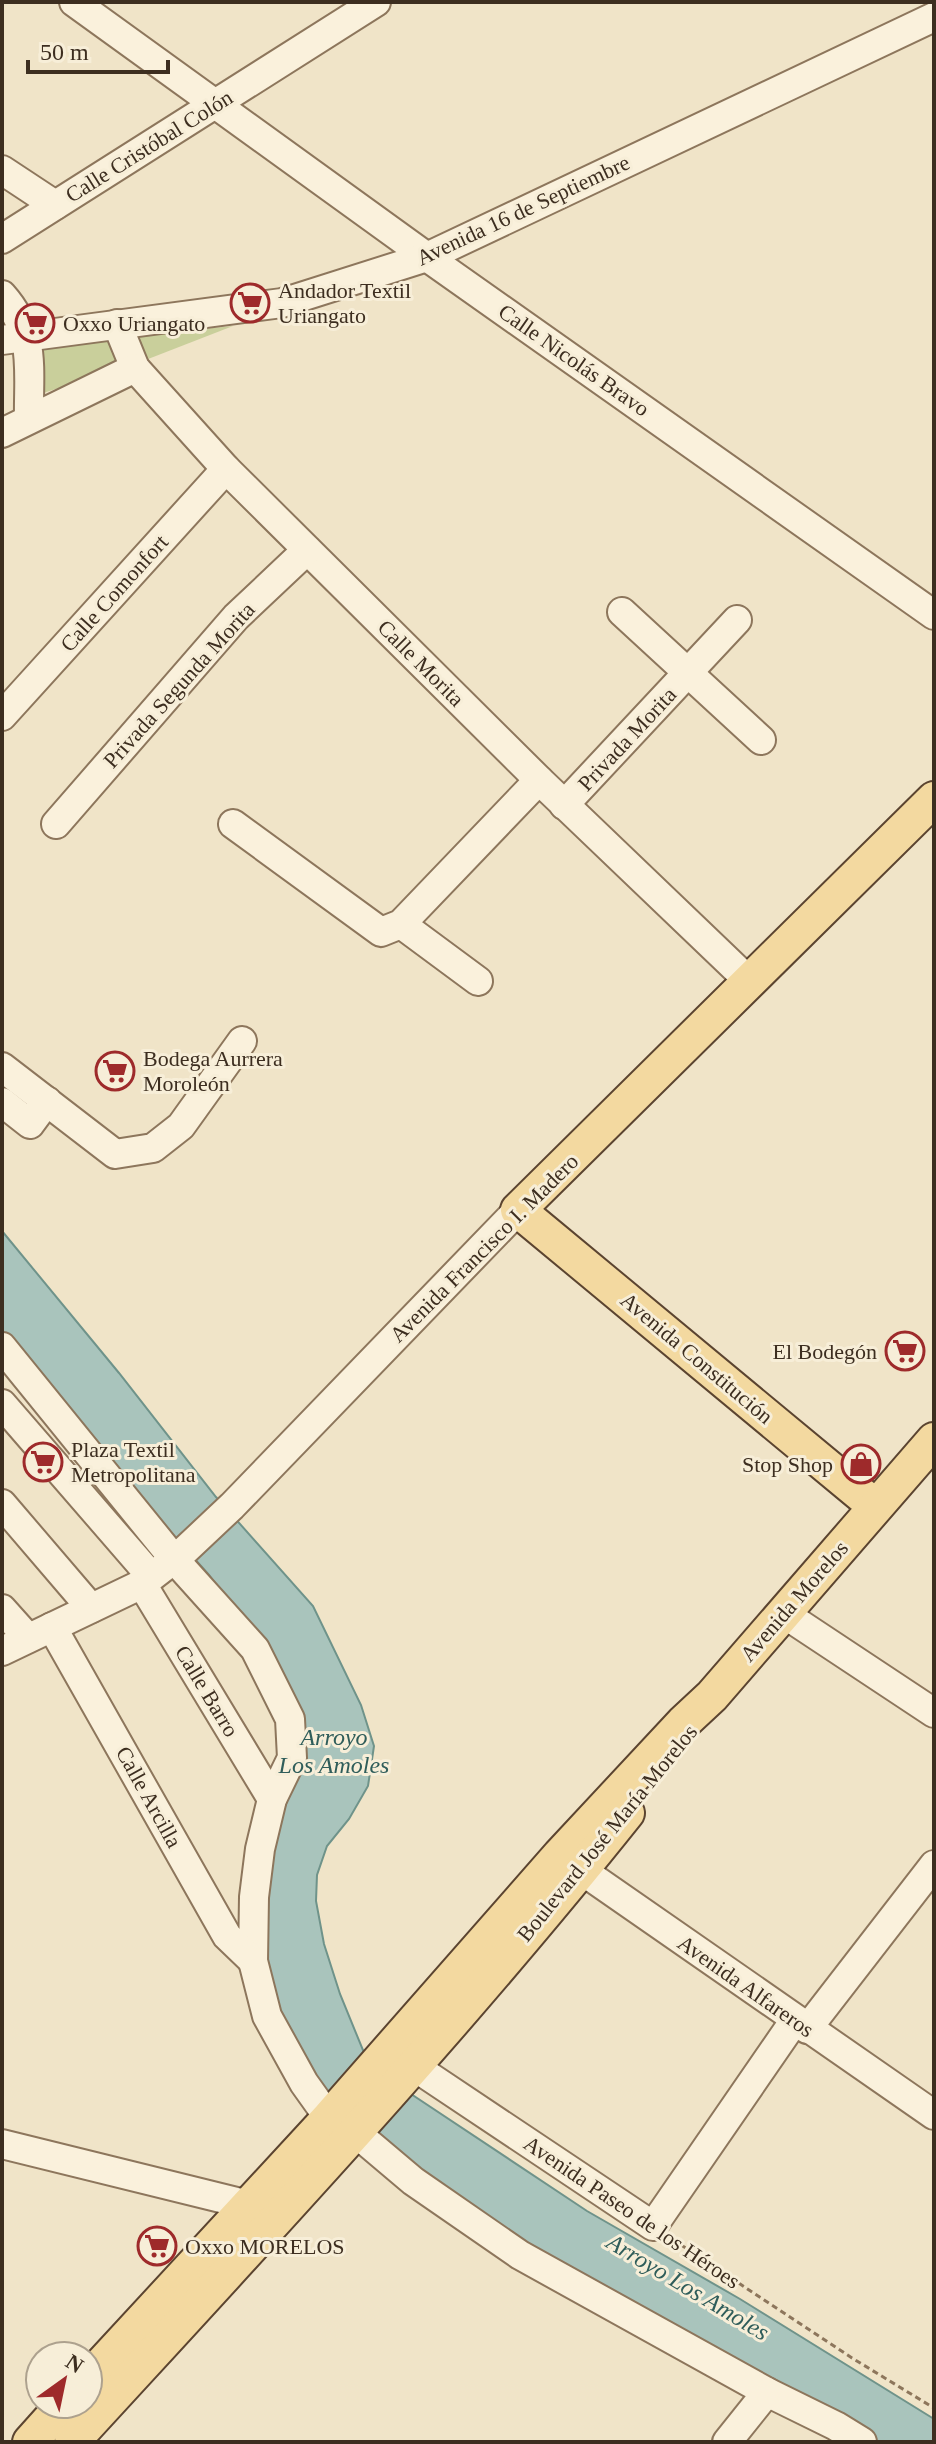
<svg xmlns="http://www.w3.org/2000/svg" width="936" height="2444" font-family="Georgia,serif">
  <style>
    .green { fill: #c9cf9b }
    .water { fill: #a9c4bc; stroke: #6f938a; stroke-width: 2 }
    .lines { fill: none; stroke-linecap: round; stroke-linejoin: round }
    .minor-casing { stroke: #8d765c; stroke-width: 32 }
    .major-casing { stroke: #5b4430; stroke-width: 38 }
    .path { stroke: #8d765c; stroke-width: 3; stroke-dasharray: 6 4; stroke-linecap: butt }
    .minor { stroke: #faf1dc; stroke-width: 28 }
    .major { stroke: #f3d9a0; stroke-width: 34 }
    .labels { text-anchor: middle; dominant-baseline: central; stroke-width: 6; stroke-linejoin: round; paint-order: stroke }
    .street-label { font-size: 22px; fill: #3d2e20; stroke: #f7eed8 }
    .poi-label { font-size: 22px; fill: #3d2e20; stroke: #f7eed8; text-anchor: start }
    .water-label { font-size: 24px; font-style: italic; fill: #2f5d5a; stroke: #f7eed8 }
  </style>
  <rect width="100%" height="100%" fill="#f0e4c8"/>
  <polygon class="green" points="233,326 143,361 37,395 32,346"/>
  <polygon class="water" points="2,1231 119,1373 216,1497 313,1606 361,1705 374,1746 368,1786 349,1819 327,1846 317,1875 316,1901 324,1944 340,1994 367,2060 399,2086 587,2211 740,2299 934,2419 934,2442 876,2442 459,2211 300,2070 270,2018 258,1898 295,1760 260,1644 209,1575 2,1343"/>
  <g class="lines">
    <g class="minor-casing">
      <g id="minor">
        <polyline points="74,2 427,257 934,615"/>
        <polyline points="2,170 55,205"/>
        <polyline points="2,239 376,2"/>
        <path d="M2,295C37,334 28,371 29,419"/>
        <polyline points="117,324 135,368 226,469 539,780 751,983"/>
        <polyline points="2,340 282,303 427,257 934,17"/>
        <polyline points="2,433 135,368"/>
        <polyline points="622,612 761,740"/>
        <polyline points="2,716 226,469"/>
        <polyline points="564,805 737,620"/>
        <polyline points="56,824 236,617 307,550"/>
        <polyline points="233,824 381,932 401,924 539,780"/>
        <polyline points="401,924 478,981"/>
        <polyline points="2,1067 115,1154 153,1148 181,1126 242,1041"/>
        <polyline points="2,1102 30,1124 47,1101"/>
        <polyline points="2,1347 174,1559 255,1649 290,1719 292,1758 272,1799 260,1849 254,1897 253,1961 267,2016 304,2083 329,2118"/>
        <polyline points="2,1404 151,1576"/>
        <polyline points="2,1504 91,1608"/>
        <polyline points="142,1584 272,1799"/>
        <polyline points="2,1609 28,1638"/>
        <polyline points="783,1613 934,1713"/>
        <polyline points="52,1627 227,1936 253,1961"/>
        <polyline points="2,1651 142,1584 182,1553 232,1506 518,1210"/>
        <polyline points="564,1858 934,2115"/>
        <polyline points="807,2029 934,1865"/>
        <polyline points="412,2065 653,2226 795,2020"/>
        <polyline points="355,2132 413,2181 520,2255 767,2392 836,2426 862,2442"/>
        <polyline points="2,2144 249,2205 263,2214"/>
        <polyline points="727,2442 767,2392"/>
      </g>
    </g>
    <g class="major-casing">
      <g id="major">
        <polyline points="875,1506 518,1210 934,799"/>
        <polyline points="88,2379 329,2118 560,1855 683,1723 712,1696 934,1440"/>
        <polyline points="30,2442 64,2404"/>
        <path d="M72,2442C261,2236 453,2031 627,1813"/>
      </g>
    </g>
    <polyline class="path" points="672,2239 852,2358 934,2408"/>
    <use href="#minor" class="minor"/>
    <use href="#major" class="major"/>
  </g>
  <defs>
    <g id="supermarket-ring" transform="scale(2)"><circle r="9.5" fill="#f7eed8" stroke="#9e2a2b" stroke-width="1.5"/><path d="M-6-5.5h2.5l.6 2H6L4.5 2H-2.5L-4.4-4H-6ZM-1.5 3.2a1.3 1.3 0 1 0 .1 0ZM3 3.2a1.3 1.3 0 1 0 .1 0Z" fill="#9e2a2b"/></g>
    <g id="shop-ring" transform="scale(2)"><circle r="9.5" fill="#f7eed8" stroke="#9e2a2b" stroke-width="1.5"/><path d="M-5-2.5h2.3a2.7 3.5 0 0 1 5.4 0H5L5.5 6h-11ZM-1.5-2.5h3a1.5 2.3 0 0 0-3 0Z" fill="#9e2a2b"/></g>
  </defs>
  <g fill-rule="evenodd">
    <use href="#supermarket-ring" x="250" y="303"/>
    <use href="#supermarket-ring" x="35" y="323"/>
    <use href="#supermarket-ring" x="115" y="1071"/>
    <use href="#supermarket-ring" x="905" y="1351"/>
    <use href="#supermarket-ring" x="43" y="1462"/>
    <use href="#shop-ring" x="861" y="1464"/>
    <use href="#supermarket-ring" x="157" y="2246"/>
  </g>
  <g class="labels">
    <g class="street-label">
      <text transform="translate(149 146) rotate(-32)">Calle Cristóbal Colón</text>
      <text transform="translate(523 210) rotate(-25)">Avenida 16 de Septiembre</text>
      <text transform="translate(574 360) rotate(35)">Calle Nicolás Bravo</text>
      <text transform="translate(114 593) rotate(-48)">Calle Comonfort</text>
      <text transform="translate(421 663) rotate(45)">Calle Morita</text>
      <text transform="translate(179 685) rotate(-48)">Privada Segunda Morita</text>
      <text transform="translate(627 739) rotate(-47)">Privada Morita</text>
      <text transform="translate(484 1248) rotate(-45)">Avenida Francisco I. Madero</text>
      <text transform="translate(697 1358) rotate(40)">Avenida Constitución</text>
      <text transform="translate(794 1601) rotate(-49)">Avenida Morelos</text>
      <text transform="translate(207 1691) rotate(59)">Calle Barro</text>
      <text transform="translate(149 1797) rotate(61)">Calle Arcilla</text>
      <text transform="translate(607 1833) rotate(-51)">Boulevard José María Morelos</text>
      <text transform="translate(746 1986) rotate(35)">Avenida Alfareros</text>
      <text transform="translate(632 2212) rotate(34)">Avenida Paseo de los Héroes</text>
    </g>
    <g class="poi-label">
      <text x="278" y="290">Andador Textil<tspan x="278" dy="25">Uriangato</tspan></text>
      <text x="63" y="323">Oxxo Uriangato</text>
      <text x="143" y="1058">Bodega Aurrera<tspan x="143" dy="25">Moroleón</tspan></text>
      <text x="877" y="1351" text-anchor="end">El Bodegón</text>
      <text x="71" y="1449">Plaza Textil<tspan x="71" dy="25">Metropolitana</tspan></text>
      <text x="833" y="1464" text-anchor="end">Stop Shop</text>
      <text x="185" y="2246">Oxxo MORELOS</text>
    </g>
    <g class="water-label">
      <text x="334" y="1737">Arroyo<tspan x="334" dy="28">Los Amoles</tspan></text>
      <text transform="translate(688 2287) rotate(31)">Arroyo Los Amoles</text>
    </g>
  </g>
  <rect width="936" height="2444" fill="none" stroke="#3d2e20" stroke-width="8"/>
  <g transform="translate(64 2380) rotate(33)"><circle r="38" fill="#f7eed8" stroke="#ada18e" stroke-width="2"/>
  <path d="M0-6L14 30L0 20L-14 30Z" fill="#9e2a2b"/>
  <text y="-12" font-size="22" font-weight="bold" text-anchor="middle" fill="#3d2e20">N</text>
  </g>
  <path d="M28 60v12h140v-12" fill="none" stroke="#3d2e20" stroke-width="4"/>
  <text x="40" y="60" font-size="24" fill="#3d2e20" stroke="#f7eed8" stroke-width="6" paint-order="stroke">50 m</text>
</svg>
